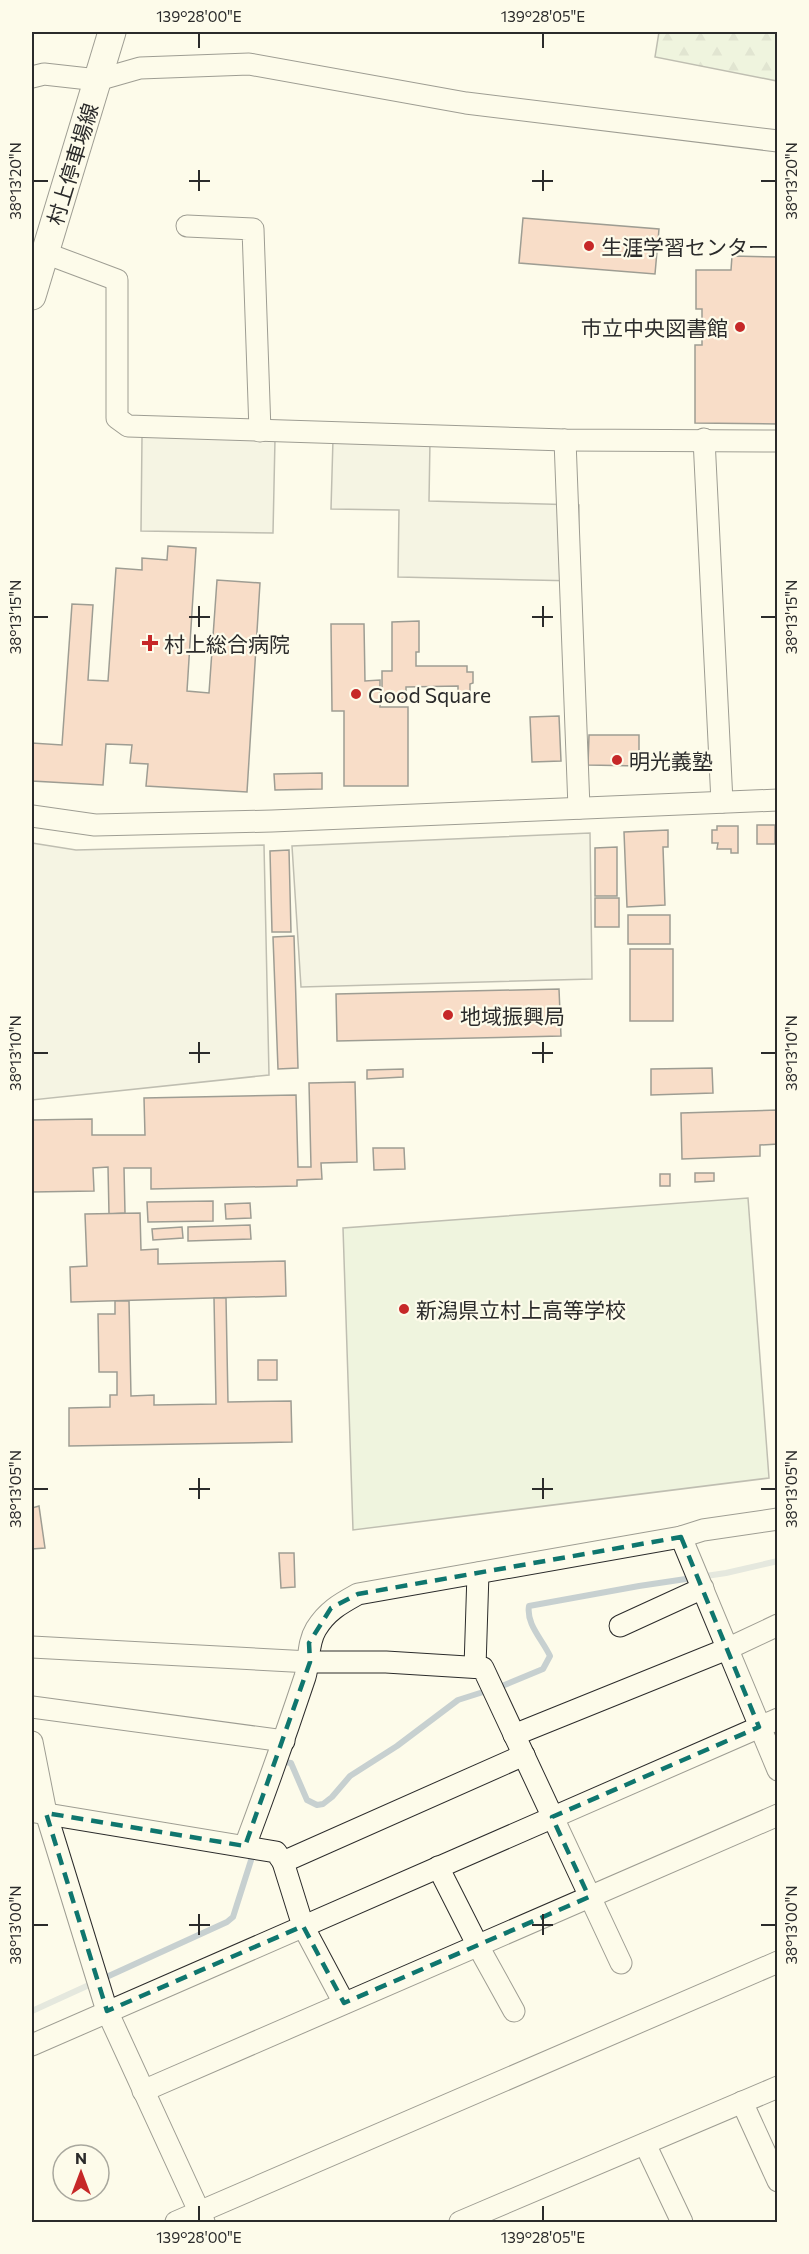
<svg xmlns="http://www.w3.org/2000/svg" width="809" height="2254" font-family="Commissioner,'Noto Sans JP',sans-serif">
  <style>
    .green { fill: #deebd1; stroke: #74746e; stroke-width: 1.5 }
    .forest { fill: url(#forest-firs); stroke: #74746e; stroke-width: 1.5 }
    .parking { fill: #eceadb; stroke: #74746e; stroke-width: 1.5 }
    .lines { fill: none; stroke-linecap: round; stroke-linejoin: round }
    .stream { stroke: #c7d0d0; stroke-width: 6 }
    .building { fill: #f2b8a0; stroke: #2b2b2b; stroke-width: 1.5 }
    .minor-casing { stroke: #2b2b2b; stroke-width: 23 }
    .major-casing { stroke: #2b2b2b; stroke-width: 29 }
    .minor { stroke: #fdfbea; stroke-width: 21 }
    .major { stroke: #fdfbea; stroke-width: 27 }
    .marked { fill: none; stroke: #0f766e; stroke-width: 4.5; stroke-dasharray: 12 8; stroke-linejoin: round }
    .ticks { fill: none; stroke: #2b2b2b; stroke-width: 2 }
    .poi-dot { fill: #c62828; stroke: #fdfbea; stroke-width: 2 }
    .labels { text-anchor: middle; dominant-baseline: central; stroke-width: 4.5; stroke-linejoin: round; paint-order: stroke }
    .street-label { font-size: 21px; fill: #2b2b2b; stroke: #fdfbea }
    .poi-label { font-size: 21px; fill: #2b2b2b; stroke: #fdfbea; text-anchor: start }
    .neatline { fill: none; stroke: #2b2b2b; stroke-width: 2 }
    .ticks-label { font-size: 15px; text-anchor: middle; fill: #2b2b2b }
  </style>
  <defs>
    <pattern id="forest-firs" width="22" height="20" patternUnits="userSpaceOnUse" patternTransform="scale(1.5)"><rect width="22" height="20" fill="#deebd1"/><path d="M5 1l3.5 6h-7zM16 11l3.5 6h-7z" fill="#bfcab4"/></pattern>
  </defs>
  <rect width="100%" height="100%" fill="#fdfbea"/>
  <polygon class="green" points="748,1198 769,1478 353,1530 343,1228"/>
  <polygon class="forest" points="659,32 777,32 777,81 655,57"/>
  <g class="parking">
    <polygon points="142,437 275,439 273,533 141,531"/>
    <polygon points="333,439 430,441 429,501 579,505 578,581 398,577 399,510 331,509"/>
    <polygon points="590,833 592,979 301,987 292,846"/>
    <polygon points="32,843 76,850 264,845 269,1075 32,1100"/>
  </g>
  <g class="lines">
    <g class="stream">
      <path d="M282,1764L285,1762L291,1763L307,1800L317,1805L323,1804L332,1797L350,1776L397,1746L458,1700L502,1686L543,1669L550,1656C542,1639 526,1624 529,1606L639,1586L726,1573L778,1561"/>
      <polyline points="32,2011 227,1922 233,1917 254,1851"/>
    </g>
  </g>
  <g class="building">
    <polygon points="523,218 659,229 655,274 519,263"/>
    <polygon points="732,256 778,257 778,424 695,423 695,345 702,345 702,309 696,309 696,270 731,270"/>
    <polygon points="168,546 196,548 187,691 209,693 217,580 260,583 247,792 146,786 148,764 130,763 132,745 106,744 103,785 32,781 32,743 62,745 72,604 93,605 88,680 108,681 116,568 142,570 142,558 167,560"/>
    <polygon points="419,621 419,652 416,652 416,666 467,666 467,672 473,672 473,683 470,684 470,698 458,698 458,686 406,687 406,699 382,699 382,671 392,671 392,622"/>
    <polygon points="331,624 364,624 365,681 380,680 380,707 408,707 408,786 344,786 344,711 332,711"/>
    <polygon points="559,716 561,761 532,762 530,717"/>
    <polygon points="589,735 639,735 639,766 588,765"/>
    <polygon points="322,773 322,789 275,790 274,774"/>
    <rect x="757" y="825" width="18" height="19"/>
    <polygon points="717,826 738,826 738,853 731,853 731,849 717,849 718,843 712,843 712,830 717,830"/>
    <polygon points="668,830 668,847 663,847 665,905 627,907 624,832"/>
    <polygon points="617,847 617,896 595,896 595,848"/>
    <polygon points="289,850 291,932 272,932 270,851"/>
    <rect x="595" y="898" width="24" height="29"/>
    <rect x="628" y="915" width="42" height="29"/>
    <polygon points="294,936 298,1068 278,1069 273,937"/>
    <rect x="630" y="949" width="43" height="72"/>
    <polygon points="559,989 561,1036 337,1041 336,994"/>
    <polygon points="712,1068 713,1093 651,1095 651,1069"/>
    <polygon points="403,1069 403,1077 367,1079 367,1070"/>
    <polygon points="355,1082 357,1162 321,1163 322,1179 297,1180 297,1186 151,1189 151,1168 124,1168 125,1213 109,1214 108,1167 93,1168 94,1191 32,1192 32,1120 92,1119 92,1135 145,1135 144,1098 296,1095 298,1167 311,1167 309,1083"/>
    <polygon points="778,1110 778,1144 760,1145 760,1156 682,1159 681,1113"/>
    <polygon points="373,1148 404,1148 405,1169 374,1170"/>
    <polygon points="695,1173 714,1173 714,1181 695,1182"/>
    <rect x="660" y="1174" width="10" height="12"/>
    <polygon points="213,1201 213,1221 148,1222 147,1202"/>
    <polygon points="250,1203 251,1218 226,1219 225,1204"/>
    <polygon points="140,1213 141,1250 158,1249 158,1264 285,1261 286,1296 71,1302 70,1267 87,1266 85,1214"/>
    <polygon points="250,1225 251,1239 188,1241 188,1227"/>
    <polygon points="182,1227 183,1238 153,1240 152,1229"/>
    <polygon points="214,1298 226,1298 228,1402 291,1401 292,1442 69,1446 69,1408 110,1407 110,1395 117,1395 117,1372 99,1372 98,1314 115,1314 115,1301 129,1301 131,1396 154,1395 154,1405 216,1404"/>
    <rect x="258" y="1360" width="19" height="20"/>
    <polygon points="39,1506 45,1548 32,1549 32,1508"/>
    <polygon points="279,1553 294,1553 295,1587 281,1588"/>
  </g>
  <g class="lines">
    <g class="minor-casing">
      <g id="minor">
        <polyline points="32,77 44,74 98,80 140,68 249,64 466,103 778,141"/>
        <polyline points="187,226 253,229 260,431"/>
        <polyline points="45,253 117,280 117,418 128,426 565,440 778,441"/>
        <polyline points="704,439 722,802"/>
        <polyline points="565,440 579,808"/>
        <polyline points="32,816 95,825 272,821 778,800"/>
        <polyline points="681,1537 778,1770"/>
        <polyline points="620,1626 703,1588"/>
        <polyline points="32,1647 310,1662 386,1662 483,1668 621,1963"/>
        <polyline points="475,1667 478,1573"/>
        <polyline points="32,1707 284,1741"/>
        <polyline points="514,1735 727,1649 778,1625"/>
        <polyline points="32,1742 46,1813 107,2011 204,2222"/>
        <polyline points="35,1812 276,1852 283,1862 303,1926 344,2003"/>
        <path d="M245,1846C266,1790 286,1734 305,1677C310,1660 307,1644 316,1629C327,1611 340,1604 358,1594L681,1537L703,1530L778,1519"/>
        <polyline points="283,1862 524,1755"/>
        <polyline points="438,1867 478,1946 514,2011"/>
        <polyline points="32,2045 778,1719"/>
        <polyline points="143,2091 778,1815"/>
        <polyline points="742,2102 778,2181"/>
        <polyline points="645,2144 682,2222"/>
        <polyline points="176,2222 778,1962"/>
        <polyline points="460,2222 778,2087"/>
      </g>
    </g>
    <g class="major-casing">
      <polyline id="major" points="32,296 112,32"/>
    </g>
    <use href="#minor" class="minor"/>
    <use href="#major" class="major"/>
  </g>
  <path d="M0 0H809V2254H0ZM681,1537L759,1727L552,1817L589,1897L344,2003L303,1926L107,2011L46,1813L245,1846L310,1662L309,1643L331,1608L358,1594Z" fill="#fdfbea" fill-opacity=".55" fill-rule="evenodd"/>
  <path class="marked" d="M681,1537L759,1727L552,1817L589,1897L344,2003L303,1926L107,2011L46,1813L245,1846L310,1662L309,1643L331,1608L358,1594Z"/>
  <path class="ticks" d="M199,33V48M543,33V48M199,170V191M543,170V191M33,181H48M189,181H210M532,181H553M761,181H776M199,606V627M543,606V627M33,617H48M189,617H210M532,617H553M761,617H776M199,1042V1063M543,1042V1063M33,1053H48M189,1053H210M532,1053H553M761,1053H776M199,1478V1499M543,1478V1499M33,1489H48M189,1489H210M532,1489H553M761,1489H776M199,1914V1935M543,1914V1935M33,1925H48M189,1925H210M532,1925H553M761,1925H776M199,2206V2221M543,2206V2221"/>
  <g class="poi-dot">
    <circle cx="589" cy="246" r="6"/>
    <circle cx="740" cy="327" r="6"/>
    <path d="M147 634h6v6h6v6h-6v6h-6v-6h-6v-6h6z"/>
    <circle cx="356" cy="694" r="6"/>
    <circle cx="617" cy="760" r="6"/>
    <circle cx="448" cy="1015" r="6"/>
    <circle cx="404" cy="1309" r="6"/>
  </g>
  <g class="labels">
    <g class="street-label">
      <text transform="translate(72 164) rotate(-73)">村上停車場線</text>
    </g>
    <g class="poi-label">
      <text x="601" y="246">生涯学習センター</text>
      <text x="728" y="327" text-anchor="end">市立中央図書館</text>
      <text x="164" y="643">村上総合病院</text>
      <text x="368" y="694">Good Square</text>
      <text x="629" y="760">明光義塾</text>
      <text x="460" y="1015">地域振興局</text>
      <text x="416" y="1309">新潟県立村上高等学校</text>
    </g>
  </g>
  <rect width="809" height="2254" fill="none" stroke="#fdfbea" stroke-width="66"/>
  <g transform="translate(81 2173)"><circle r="28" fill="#fdfbea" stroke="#a9a89e" stroke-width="1.5"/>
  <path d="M0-4.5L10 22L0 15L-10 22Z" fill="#c62828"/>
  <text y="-9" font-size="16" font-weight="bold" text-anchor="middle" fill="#2b2b2b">N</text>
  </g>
  <rect x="33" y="33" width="743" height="2188" class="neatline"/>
  <g class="ticks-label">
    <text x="199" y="22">139°28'00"E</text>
    <text x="543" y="22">139°28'05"E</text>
    <text transform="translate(16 181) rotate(-90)" y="5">38°13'20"N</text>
    <text transform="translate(792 181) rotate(-90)" y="5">38°13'20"N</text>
    <text transform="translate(16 617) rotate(-90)" y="5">38°13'15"N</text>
    <text transform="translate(792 617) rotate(-90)" y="5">38°13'15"N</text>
    <text transform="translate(16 1053) rotate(-90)" y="5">38°13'10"N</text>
    <text transform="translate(792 1053) rotate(-90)" y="5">38°13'10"N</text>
    <text transform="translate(16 1489) rotate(-90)" y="5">38°13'05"N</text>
    <text transform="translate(792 1489) rotate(-90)" y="5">38°13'05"N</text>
    <text transform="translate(16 1925) rotate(-90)" y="5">38°13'00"N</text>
    <text transform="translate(792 1925) rotate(-90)" y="5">38°13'00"N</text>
    <text x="199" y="2243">139°28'00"E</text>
    <text x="543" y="2243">139°28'05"E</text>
  </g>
</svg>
